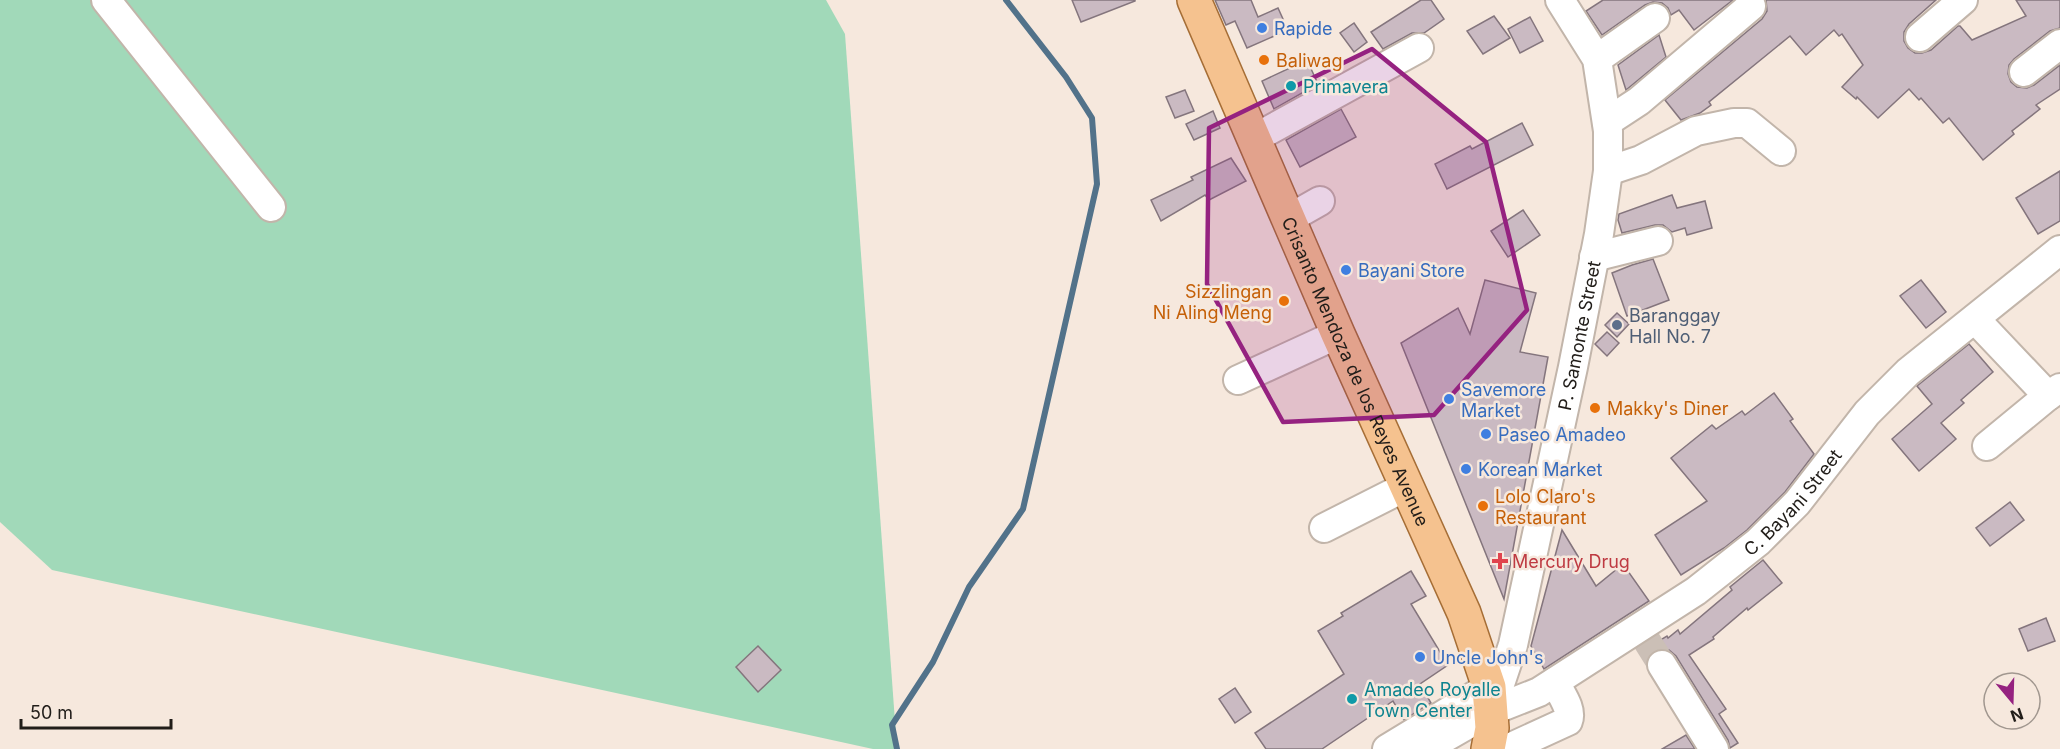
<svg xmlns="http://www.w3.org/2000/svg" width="2060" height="749" font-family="Inter,sans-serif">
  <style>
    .green { fill: #a1d9b9 }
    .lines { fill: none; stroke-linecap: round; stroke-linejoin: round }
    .stream { stroke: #52728a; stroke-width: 6 }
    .building { fill: #cabac2; stroke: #84757d; stroke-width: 1.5 }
    .minor-tunnel { stroke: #cbbfb6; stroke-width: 28; stroke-dasharray: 28 14; stroke-linecap: butt }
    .minor-casing { stroke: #c2b5aa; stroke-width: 32 }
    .major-casing { stroke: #a66e36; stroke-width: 36 }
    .minor { stroke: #fff; stroke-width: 28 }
    .major { stroke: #f5c28f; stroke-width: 33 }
    .marked { fill: #952280; fill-opacity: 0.2; stroke: #952280; stroke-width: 4.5; stroke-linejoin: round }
    .shop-dot { fill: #3f7fe0; stroke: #f6e8dd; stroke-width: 2 }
    .food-dot { fill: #e8710a; stroke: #f6e8dd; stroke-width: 2 }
    .culture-dot { fill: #0f9aa8; stroke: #f6e8dd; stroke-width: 2 }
    .service-dot { fill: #5c6f8a; stroke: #f6e8dd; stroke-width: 2 }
    .health-dot { fill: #e0444e; stroke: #f6e8dd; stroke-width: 2 }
    .labels { text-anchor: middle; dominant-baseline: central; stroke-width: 5; stroke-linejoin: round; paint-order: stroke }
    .shop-label { font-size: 18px; fill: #366cbe; stroke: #f6e8dd; text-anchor: start }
    .food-label { font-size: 18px; fill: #c56008; stroke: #f6e8dd; text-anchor: start }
    .culture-label { font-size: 18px; fill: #0d838f; stroke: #f6e8dd; text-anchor: start }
    .service-label { font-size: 18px; fill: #4e5e75; stroke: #f6e8dd; text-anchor: start }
    .street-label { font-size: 18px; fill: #211d19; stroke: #f6e8dd }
    .health-label { font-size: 18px; fill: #be3a42; stroke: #f6e8dd; text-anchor: start }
  </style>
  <rect width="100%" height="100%" fill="#f6e8dd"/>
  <polygon class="green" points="0,0 826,0 845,34 897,749 873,749 52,570 0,522"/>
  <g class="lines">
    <polyline class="stream" points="897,749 892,725 933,662 969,587 1023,509 1097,184 1092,118 1066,77 1006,0"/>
  </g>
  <g class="building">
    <polygon points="1072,0 1135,0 1135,1 1081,22"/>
    <polygon points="1215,0 1251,0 1258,17 1278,8 1288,30 1247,48 1235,21 1226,25"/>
    <polygon points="1421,0 1431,0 1444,19 1424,33 1412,33 1383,49 1371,32"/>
    <polygon points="1603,0 1733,0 1694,30 1679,10 1671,15 1668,8 1662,3 1653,2 1645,5 1602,35 1586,11"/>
    <polygon points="1766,0 1936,0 1909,24 1904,32 1904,41 1908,48 1915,53 1922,53 1931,50 1958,26 1960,26 1972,40 2026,16 2016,0 2060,0 2060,28 2050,31 2014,59 2009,65 2008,74 2011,82 2017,87 2027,88 2034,85 2060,65 2060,89 2036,105 2040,109 2012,131 2014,134 1983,160 1949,118 1943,123 1921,98 1919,100 1909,89 1878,118 1857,97 1856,99 1842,87 1863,65 1842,34 1839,36 1834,30 1806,55 1790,36 1709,102 1711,105 1700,113 1681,120 1665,100 1762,19 1767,11"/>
    <polygon points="1494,16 1510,38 1483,54 1467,31"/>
    <polygon points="1530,17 1543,41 1520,53 1508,29"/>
    <polygon points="1354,23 1367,42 1354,52 1340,33"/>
    <polygon points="1659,35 1666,57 1626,90 1618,65"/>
    <polygon points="1307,60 1318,84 1274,109 1262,81"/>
    <polygon points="1185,90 1194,111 1175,118 1166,97"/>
    <polygon points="1341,109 1356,137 1300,167 1286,140"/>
    <polygon points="1213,111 1220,128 1194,140 1186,124"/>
    <polygon points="1522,123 1533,145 1447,189 1435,164 1470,146 1472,149"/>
    <polygon points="1231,158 1246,181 1209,200 1205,195 1161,221 1151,200 1193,180 1191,177"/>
    <polygon points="2060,171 2060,221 2038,234 2016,198"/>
    <polygon points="1672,195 1677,208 1705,201 1712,228 1687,235 1685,228 1672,232 1663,225 1655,225 1622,233 1618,220 1619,214"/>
    <polygon points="1523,210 1540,235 1508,257 1491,231"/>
    <polygon points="1653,259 1669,300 1627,316 1612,273 1632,265"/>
    <polygon points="1485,280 1536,293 1520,352 1548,357 1504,599 1401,343 1458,308 1470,334"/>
    <polygon points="1921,280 1946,312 1926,328 1900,296"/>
    <polygon points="1617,313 1629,324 1617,337 1605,325"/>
    <polygon points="1607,332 1619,343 1607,356 1595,344"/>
    <polygon points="1969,344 1993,372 1961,400 1964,403 1941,423 1956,439 1919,471 1892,439 1932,404 1917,386"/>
    <polygon points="1774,393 1793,419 1790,421 1814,454 1785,492 1747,530 1724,548 1681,575 1655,535 1707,501 1671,458 1712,425 1716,429 1742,411 1745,415"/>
    <polygon points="2010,502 2024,520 1990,546 1976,528"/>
    <polygon points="1562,530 1596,586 1623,564 1649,601 1544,669 1531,646"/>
    <polygon points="1763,560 1782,583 1748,610 1747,608 1713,637 1714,639 1689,655 1726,709 1719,714 1738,743 1730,748 1728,740 1676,656 1669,650 1662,649 1655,650 1652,645 1667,636 1668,638 1678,630 1680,634 1732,590 1730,587"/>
    <polygon points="1411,571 1426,596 1411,604 1448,665 1420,684 1431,703 1404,720 1393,701 1322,749 1266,749 1255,733 1344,674 1318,631 1343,616 1341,613"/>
    <polygon points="2046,618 2055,641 2028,651 2019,629"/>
    <polygon points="758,646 781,670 758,692 736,667"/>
    <polygon points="1235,688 1251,712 1235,723 1219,699"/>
    <polygon points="1686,735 1695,749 1662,749"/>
  </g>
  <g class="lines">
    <polyline class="minor-tunnel" points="1645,638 1662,665"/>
    <g class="minor-casing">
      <g id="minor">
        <polyline points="106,0 271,207"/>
        <polyline points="1920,37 1963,0"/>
        <polyline points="1597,59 1655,18"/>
        <polyline points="2024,72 2060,44"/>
        <polyline points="1607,122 1639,101 1751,6"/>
        <polyline points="1255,138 1419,48"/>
        <polyline points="1608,171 1641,160 1696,131 1734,123 1747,123 1781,151"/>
        <polyline points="1290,218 1320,201"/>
        <polyline points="1594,257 1658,241"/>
        <polyline points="1975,319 2048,396 2060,388"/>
        <polyline points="1238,380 1338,334"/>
        <polyline points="1987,446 2048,396"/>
        <polyline points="1324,528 1407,486"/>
        <polyline points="1662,665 1714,749"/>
        <path id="s1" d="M1491,711L1513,645L1573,367L1599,234L1608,171V131L1597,59L1560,0"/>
        <polyline points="1387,749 1489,687"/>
        <path id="s2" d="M1425,749L1491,711L1539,692L1696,591L1758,542L1797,503L1867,413L1908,372L2060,250"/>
        <path d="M1507,749L1568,721C1573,709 1560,693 1555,682"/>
      </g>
    </g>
    <g class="major-casing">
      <g id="major">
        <path id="s3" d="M1194,0L1338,334L1464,613L1489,687L1492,728L1488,749"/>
      </g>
    </g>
    <use href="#minor" class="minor"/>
    <use href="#major" class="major"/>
  </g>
  <path class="marked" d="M1372,49L1486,142L1527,310L1434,415L1283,422L1207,284L1209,128Z"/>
  <g class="shop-dot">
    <circle cx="1262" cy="28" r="6"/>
    <circle cx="1346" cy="270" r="6"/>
    <circle cx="1449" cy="399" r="6"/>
    <circle cx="1486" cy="434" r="6"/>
    <circle cx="1466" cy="469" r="6"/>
    <circle cx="1420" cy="657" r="6"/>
  </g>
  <g class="food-dot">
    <circle cx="1264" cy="60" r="6"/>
    <circle cx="1284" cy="301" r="6"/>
    <circle cx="1595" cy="408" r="6"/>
    <circle cx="1483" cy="506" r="6"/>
  </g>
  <g class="culture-dot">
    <circle cx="1291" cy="86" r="6"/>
    <circle cx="1352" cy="699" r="6"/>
  </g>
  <circle class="service-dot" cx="1617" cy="325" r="6"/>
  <path class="health-dot" d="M1497 552h6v6h6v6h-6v6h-6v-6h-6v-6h6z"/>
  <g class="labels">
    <g class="shop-label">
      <text x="1274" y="28">Rapide</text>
      <text x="1358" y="270">Bayani Store</text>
      <text x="1461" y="389">Savemore<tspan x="1461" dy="21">Market</tspan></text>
      <text x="1498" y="434">Paseo Amadeo</text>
      <text x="1478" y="469">Korean Market</text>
      <text x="1432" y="657">Uncle John's</text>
    </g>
    <g class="food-label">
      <text x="1276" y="60">Baliwag</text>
      <text x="1272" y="291" text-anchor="end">Sizzlingan<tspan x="1272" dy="21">Ni Aling Meng</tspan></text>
      <text x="1607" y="408">Makky's Diner</text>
      <text x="1495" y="496">Lolo Claro's<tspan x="1495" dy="21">Restaurant</tspan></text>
    </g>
    <g class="culture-label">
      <text x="1303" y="86">Primavera</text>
      <text x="1364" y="689">Amadeo Royalle<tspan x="1364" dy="21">Town Center</tspan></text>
    </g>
    <g class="service-label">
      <text x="1629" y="315">Baranggay<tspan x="1629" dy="21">Hall No. 7</tspan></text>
    </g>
    <g class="street-label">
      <text stroke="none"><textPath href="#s1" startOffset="386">P. Samonte Street</textPath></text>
      <text stroke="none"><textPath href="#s3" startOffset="405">Crisanto Mendoza de los Reyes Avenue</textPath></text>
      <text stroke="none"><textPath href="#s2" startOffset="446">C. Bayani Street</textPath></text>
    </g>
    <g class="health-label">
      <text x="1512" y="561">Mercury Drug</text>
    </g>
  </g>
  <g transform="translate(2012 701) rotate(161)"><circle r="28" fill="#f6e8dd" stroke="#a1978f" stroke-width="1.5"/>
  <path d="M0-4.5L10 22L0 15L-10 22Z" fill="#952280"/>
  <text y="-9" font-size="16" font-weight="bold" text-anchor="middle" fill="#211d19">N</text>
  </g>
  <path d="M21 719v9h150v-9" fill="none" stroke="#211d19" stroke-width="3"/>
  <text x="30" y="719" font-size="18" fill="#211d19" stroke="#f6e8dd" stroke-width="4.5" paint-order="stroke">50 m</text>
</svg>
